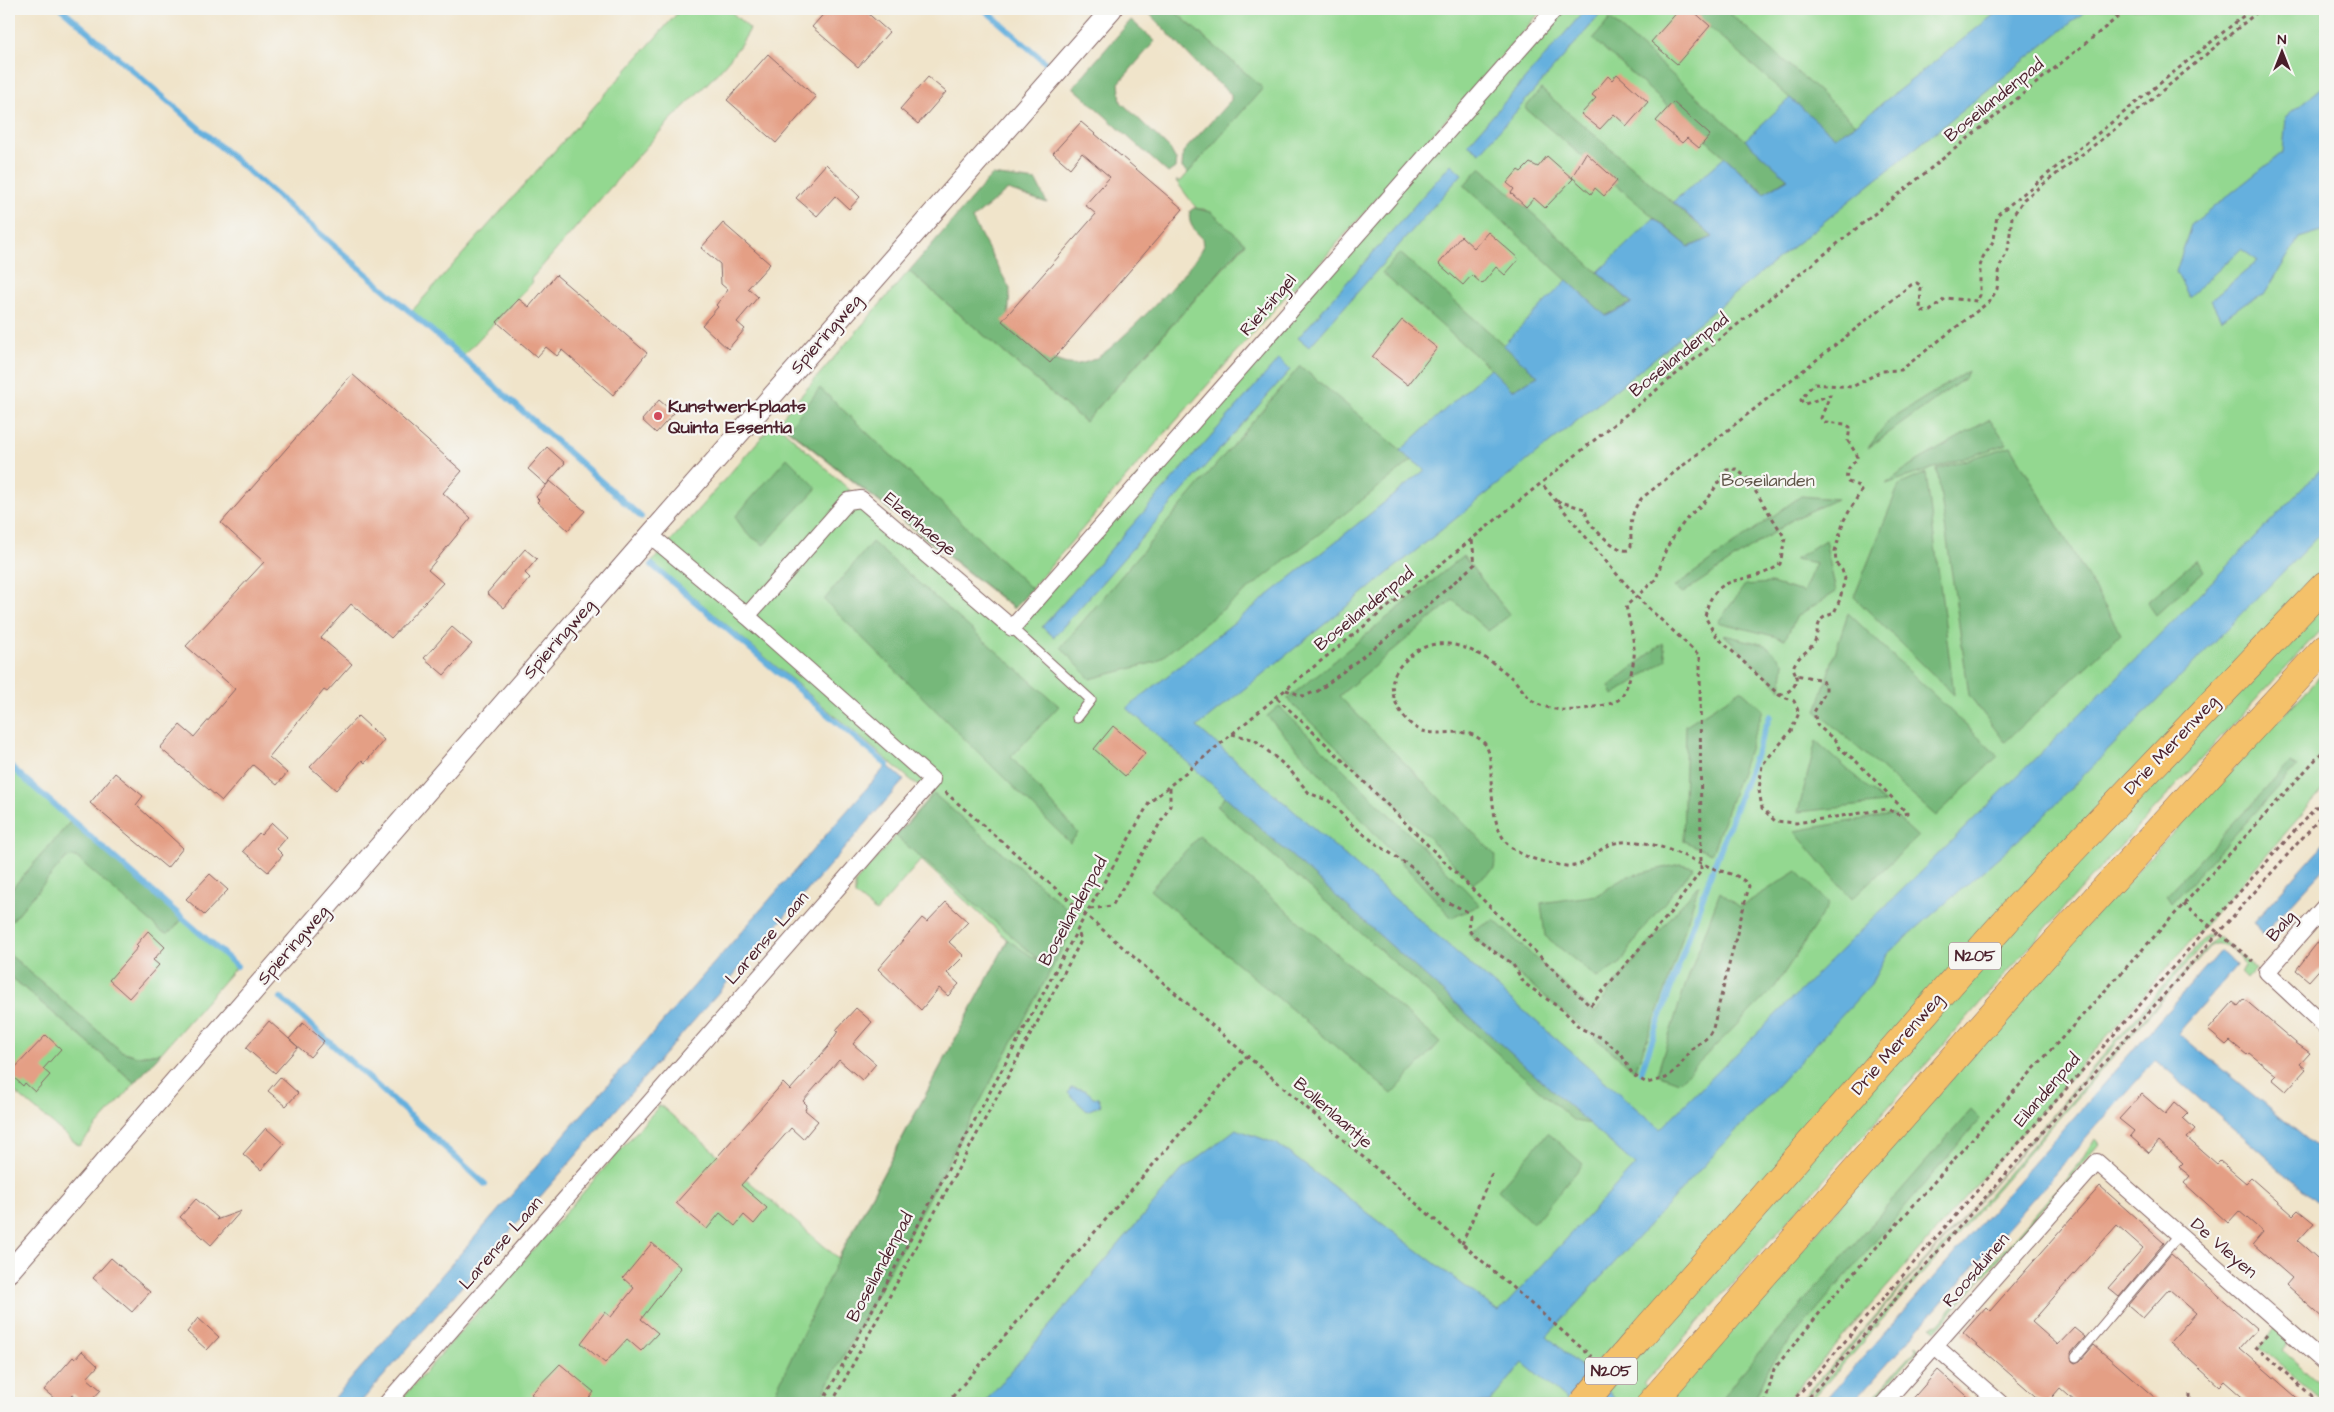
<svg xmlns="http://www.w3.org/2000/svg" width="2334" height="1412" font-family="'Architects Daughter',sans-serif">
  <style>
    .green { fill: #93d890; stroke: #6e7c5e }
    .forest { fill: #76b87a; stroke: #606c52 }
    .water { fill: #65b0de; stroke: #586884 }
    .lines { fill: none; stroke-linecap: round; stroke-linejoin: round }
    .stream { stroke: #65b0de; stroke-width: 6 }
    .building { fill: #e49f85 }
    .service-casing { stroke: #846463; stroke-width: 11 }
    .minor-casing { stroke: #846463; stroke-width: 18 }
    .tertiary-casing { stroke: #846463; stroke-width: 22 }
    .trunk-casing { stroke: #846463; stroke-width: 29 }
    .path { stroke: #846463; stroke-width: 3; stroke-dasharray: 4 4; stroke-linecap: butt }
    .service { stroke: #fff; stroke-width: 9 }
    .minor { stroke: #fff; stroke-width: 16 }
    .tertiary { stroke: #fff; stroke-width: 20 }
    .trunk { stroke: #f4c16a; stroke-width: 28 }
    .trunk-bridge-casing { stroke: #846463; stroke-width: 29; stroke-linecap: butt }
    .trunk-bridge { stroke: #f4c16a; stroke-width: 28 }
    .poi-dot { fill: #d1495b; stroke: #f6f6f2; stroke-width: 2 }
    .labels { text-anchor: middle; dominant-baseline: central; stroke-width: 4.5; stroke-linejoin: round; paint-order: stroke }
    .shield { fill: #f6f6f2; stroke: #7e6067; stroke-width: 1 }
    .shield-label { font-size: 16px; font-weight: bold; fill: #4a1f2b }
    .street-label { font-size: 18px; fill: #4a1f2b; stroke: #f6f6f2 }
    .poi-label { font-size: 18px; font-weight: bold; fill: #4a1f2b; stroke: #f6f6f2; text-anchor: start }
    .park-label { font-size: 18px; fill: #605649; stroke: #f6f6f2 }
  </style>
  <rect width="100%" height="100%" fill="#f6f6f2"/>
  <filter id="ink" filterUnits="userSpaceOnUse"><feTurbulence type="fractalNoise" baseFrequency=".02" numOctaves="2"/><feDisplacementMap in="SourceGraphic" scale="10" xChannelSelector="R" yChannelSelector="G"/><feConvolveMatrix kernelMatrix="1 2 1 2 8 2 1 2 1" color-interpolation-filters="sRGB"/></filter>
  <filter id="wash" filterUnits="userSpaceOnUse"><feTurbulence type="fractalNoise" baseFrequency=".0096" numOctaves="4" result="noise"/><feDisplacementMap in="SourceGraphic" scale="20" xChannelSelector="R" yChannelSelector="G"/><feGaussianBlur stdDeviation="1.12" result="paint"/><feColorMatrix in="noise" values="0 0 0 0 0 0 0 0 0 0 0 0 0 0 0 0 0 1.4 0 .05"/><feComposite in="paint" operator="in"/></filter>
  <g filter="url(#wash)">
    <rect width="100%" height="100%" fill="#f0e4ca"/>
    <g class="green">
      <path d="M681,9H728L750,29C730,66 693,96 665,126C619,176 576,228 531,279L533,282L462,357L411,312Z"/>
      <polygon points="1172,9 1543,9 1306,279 1293,288 1137,465 1014,609 778,422 909,271 1085,422 1245,244 1204,209 1197,209 1176,181 1181,181 1262,88"/>
      <polygon points="1561,9 2325,9 2325,581 1920,1030 2325,596 2325,625 2078,892 1644,1384 1663,1403 398,1403 660,1105 838,1258 1008,940 921,860 876,912 855,895 855,883 930,796 652,562 775,422 1001,628"/>
      <polygon points="2325,671 2325,788 1785,1403 1667,1403 2089,922"/>
      <polygon points="9,764 72,820 9,892"/>
      <polygon points="70,856 76,857 173,930 183,918 237,966 161,1053 137,1056 121,1051 9,954 9,924 66,858"/>
      <polygon points="2207,935 2212,935 1801,1403 1798,1403 1991,1186"/>
      <path d="M2217,936L2256,968L2246,979L2240,973L2244,965C2241,953 2221,938 2210,946L1809,1403H1805Z"/>
      <polygon points="9,975 135,1083 79,1146 9,1087"/>
      <polygon points="2095,1139 2100,1144 1936,1330 1931,1326 1938,1324 2081,1162"/>
      <polygon points="2277,1327 2291,1339 2282,1350 2325,1388 2325,1403 2260,1347"/>
      <polygon points="1916,1345 1920,1348 1872,1403 1868,1403 1916,1350"/>
    </g>
    <g class="forest">
      <polygon points="1145,9 1172,9 1263,88 1188,173 1182,168 1183,152 1231,100 1231,94 1204,71"/>
      <polygon points="1689,9 1725,9 1856,124 1835,138"/>
      <polygon points="1610,19 1788,178 1765,193 1593,39"/>
      <polygon points="1131,20 1155,41 1119,83 1121,102 1170,149 1176,160 1175,168 1168,173 1073,87"/>
      <polygon points="1541,89 1713,237 1689,247 1525,108"/>
      <polygon points="1481,167 1632,303 1605,316 1464,185"/>
      <path d="M992,175L1036,181L1047,203L1008,190L972,219L1010,289L1008,324C1026,338 1045,360 1068,364C1080,366 1095,360 1104,353C1122,340 1198,264 1203,246C1203,243 1202,241 1202,238C1194,230 1187,223 1190,211L1194,208L1211,212L1245,243L1085,422L909,271Z"/>
      <polygon points="1400,253 1539,376 1512,390 1490,368 1382,273"/>
      <polygon points="1300,366 1413,460 1156,662 1090,679 1061,647"/>
      <polygon points="1968,371 1965,378 1868,448 1889,420"/>
      <polygon points="820,388 1032,589 1014,608 788,429"/>
      <polygon points="1990,419 2007,444 1886,484 1909,466"/>
      <polygon points="2011,446 2121,634 2005,742 1969,695 1937,469"/>
      <polygon points="787,458 817,488 764,545 747,534 735,517"/>
      <polygon points="1926,473 1954,695 1854,597 1899,485"/>
      <polygon points="1801,496 1837,499 1795,518 1683,593 1674,587"/>
      <polygon points="1825,540 1836,592 1797,616 1785,639 1718,622 1745,585 1771,583 1803,592 1816,563 1795,559"/>
      <polygon points="872,542 1059,706 1011,757 1078,833 1070,843 824,600"/>
      <polygon points="1463,556 1510,615 1488,631 1453,600 1339,696 1496,856 1494,869 1473,884 1430,839 1287,699"/>
      <polygon points="2197,559 2204,571 2156,615 2147,602"/>
      <polygon points="1848,613 1998,756 1936,816 1816,711"/>
      <polygon points="1724,635 1766,645 1784,663 1781,689"/>
      <polygon points="1663,643 1666,660 1613,695 1609,686"/>
      <polygon points="1741,690 1763,710 1712,853 1683,841 1686,725"/>
      <polygon points="1279,706 1465,889 1480,905 1452,918 1267,716"/>
      <polygon points="1816,741 1885,803 1798,812"/>
      <polygon points="2290,763 2297,767 2172,903 2167,895"/>
      <polygon points="934,794 1078,918 1051,970 818,1403 770,1403 838,1259 1008,940 1046,966 896,836"/>
      <polygon points="1226,796 1591,1124 1574,1121 1217,806"/>
      <polygon points="1893,814 1918,837 1852,899 1794,831"/>
      <polygon points="72,820 183,918 173,930 167,933 161,931 76,857 66,858 9,924 9,892"/>
      <polygon points="1199,836 1440,1042 1392,1094 1150,890"/>
      <polygon points="1680,864 1694,867 1637,936 1621,963 1597,978 1545,936 1541,903 1598,895 1625,877"/>
      <polygon points="1797,871 1829,904 1775,987 1679,1082 1657,1074 1684,989 1720,892 1740,907"/>
      <polygon points="1699,884 1667,986 1635,1071 1468,933 1494,920 1595,1013 1610,990"/>
      <polygon points="9,954 121,1051 137,1056 161,1053 135,1083 9,975"/>
      <polygon points="1971,1110 1980,1119 1772,1362 1753,1403 1719,1403 1739,1376"/>
      <polygon points="1548,1133 1583,1164 1533,1224 1498,1190"/>
    </g>
    <g class="water">
      <polygon points="1586,9 1605,9 1480,153 1468,144"/>
      <polygon points="2001,9 2088,9 1197,727 1660,1129 2163,632 2325,465 2325,529 2033,827 1887,954 1871,984 1547,1336 1621,1403 1570,1403 1523,1363 1489,1403 984,1403 1182,1170 1236,1129 1277,1144 1499,1312 1635,1165 1127,708 1425,470 1400,451 1490,368 1512,390 1538,376 1503,345 1567,280 1606,316 1632,303 1598,272 1654,218 1689,247 1713,237 1673,202 1725,157 1764,193 1788,179 1745,140 1790,98 1835,137 1856,124"/>
      <polygon points="2325,85 2325,230 2299,238 2264,295 2246,302 2221,320 2211,300 2258,261 2241,249 2189,297 2176,272 2191,225 2283,152 2286,117"/>
      <polygon points="1451,164 1462,174 1309,347 1298,338"/>
      <polygon points="1279,359 1290,370 1054,637 1042,627"/>
      <polygon points="887,765 904,780 360,1403 330,1403"/>
      <polygon points="2325,842 2325,867 2262,935 2254,922"/>
      <polygon points="2220,951 2236,965 2235,968 2178,1033 2325,1154 2325,1209 2155,1060 1853,1403 1823,1403"/>
      <path d="M1071,1088C1081,1088 1087,1090 1093,1097L1098,1098L1101,1105L1087,1111L1068,1093Z"/>
    </g>
    <g class="lines">
      <g class="stream">
        <polyline points="62,9 462,357 641,517"/>
        <polyline points="984,9 1046,63"/>
        <polyline points="652,565 887,765"/>
        <polyline points="9,765 237,966"/>
        <polyline points="1714,866 1770,716"/>
        <polyline points="281,998 485,1184"/>
        <polyline points="1641,1072 1712,871"/>
      </g>
    </g>
    <g id="blocks">
      <g class="building">
        <polygon points="828,9 863,9 889,32 858,67 812,27"/>
        <polygon points="1680,9 1691,9 1710,26 1677,64 1651,42"/>
        <polygon points="768,54 816,97 776,143 727,100"/>
        <polygon points="1617,74 1648,102 1627,126 1614,114 1600,129 1581,114 1596,98 1592,95 1608,76 1612,80"/>
        <polygon points="928,77 946,92 918,124 900,109"/>
        <polygon points="1673,102 1710,135 1699,148 1687,138 1682,143 1656,121"/>
        <polygon points="1081,122 1183,209 1050,363 1002,321 1096,214 1085,205 1110,177 1082,153 1070,168 1053,153"/>
        <polygon points="1586,153 1617,181 1604,196 1595,188 1591,194 1572,177"/>
        <polygon points="1547,156 1573,179 1545,208 1534,198 1526,207 1511,193 1514,189 1507,183 1518,170 1521,172 1530,163 1538,167"/>
        <polygon points="826,164 860,197 849,209 835,196 817,216 796,198"/>
        <polygon points="723,223 770,264 748,288 758,297 737,322 745,329 728,349 702,325 718,307 716,305 728,290 721,284 720,264 701,248"/>
        <polygon points="1488,232 1519,259 1505,275 1496,267 1482,284 1472,275 1463,285 1439,264 1461,236 1474,248"/>
        <polygon points="556,275 647,353 613,395 562,350 557,356 546,347 537,357 497,322 519,299 529,307"/>
        <polygon points="1402,320 1437,348 1408,385 1372,357"/>
        <polygon points="352,374 462,471 443,493 471,518 428,570 443,583 391,638 351,604 321,638 352,664 327,692 324,690 269,757 287,773 277,785 253,765 222,801 160,748 180,725 194,737 235,689 186,646 264,562 221,523"/>
        <polygon points="659,400 674,413 656,433 642,420"/>
        <polygon points="547,447 565,463 546,485 528,469"/>
        <polygon points="550,481 585,511 568,530 537,502 539,500 536,497"/>
        <polygon points="525,549 537,559 525,573 530,578 504,608 487,593"/>
        <polygon points="452,627 472,644 444,675 424,658"/>
        <polygon points="358,716 384,740 365,763 362,760 336,790 310,767"/>
        <polygon points="1113,726 1145,753 1125,776 1094,749"/>
        <polygon points="115,773 143,796 136,805 183,848 167,868 90,803"/>
        <polygon points="272,823 287,837 277,849 283,855 268,872 243,851 259,833 261,835"/>
        <polygon points="210,874 228,890 204,915 186,899"/>
        <polygon points="946,902 968,922 949,942 964,956 947,973 959,984 948,996 939,988 921,1010 878,969 922,918 927,922"/>
        <polygon points="148,931 165,947 153,960 159,965 129,998 109,980 138,947 136,945"/>
        <polygon points="2325,933 2325,963 2309,981 2296,970"/>
        <polygon points="2244,999 2296,1043 2310,1053 2300,1064 2306,1069 2286,1091 2272,1079 2276,1075 2249,1053 2247,1055 2230,1041 2226,1045 2208,1030 2233,1002 2238,1006"/>
        <polygon points="856,1008 872,1022 853,1044 876,1064 862,1080 839,1060 803,1101 807,1105 805,1110 818,1121 803,1139 791,1128 741,1185 767,1208 754,1224 744,1215 735,1226 720,1213 707,1229 676,1203 783,1083 790,1090 828,1047 838,1031 836,1030"/>
        <polygon points="269,1021 298,1047 275,1073 246,1048"/>
        <polygon points="303,1023 324,1041 310,1057 289,1039"/>
        <polygon points="46,1035 61,1049 43,1069 50,1075 35,1092 25,1083 23,1086 11,1075 13,1073 11,1072"/>
        <polygon points="280,1077 298,1093 286,1106 268,1091"/>
        <polygon points="2142,1094 2165,1114 2175,1102 2188,1113 2183,1118 2195,1129 2187,1138 2217,1164 2220,1161 2246,1183 2251,1178 2293,1215 2298,1210 2314,1223 2298,1241 2325,1265 2325,1320 2286,1285 2292,1278 2253,1244 2263,1232 2239,1211 2228,1223 2184,1183 2190,1176 2179,1167 2183,1163 2159,1141 2149,1153 2130,1136 2134,1131 2119,1119"/>
        <polygon points="266,1128 284,1144 261,1170 243,1154"/>
        <polygon points="2100,1186 2164,1243 2119,1297 2108,1288 2143,1248 2117,1225 2032,1322 2058,1345 2074,1328 2085,1337 2071,1353 2072,1361 2075,1363 2080,1361 2094,1345 2161,1403 2077,1403 2060,1388 2047,1403 2043,1403 1963,1333 1986,1307 1990,1311"/>
        <polygon points="196,1199 218,1218 216,1220 241,1211 211,1245 180,1217"/>
        <polygon points="652,1243 681,1268 641,1319 658,1333 641,1351 627,1339 605,1363 581,1343 605,1312 611,1317 634,1288 623,1278"/>
        <polygon points="2171,1254 2257,1329 2240,1348 2303,1403 2249,1403 2224,1381 2219,1386 2170,1342 2196,1313 2169,1289 2143,1318 2128,1305"/>
        <polygon points="111,1258 150,1292 132,1312 93,1278"/>
        <polygon points="198,1318 219,1337 207,1350 187,1332"/>
        <polygon points="82,1351 98,1366 87,1378 101,1390 89,1403 84,1403 73,1394 65,1403 60,1403 44,1390 73,1357 75,1359"/>
        <polygon points="560,1364 594,1392 585,1403 542,1403 531,1394"/>
        <polygon points="1938,1370 1975,1403 1909,1403"/>
      </g>
    </g>
  </g>
  <g filter="url(#ink)">
    <use href="#blocks" fill-opacity="0" stroke="#846463" stroke-width="1"/>
    <g class="lines">
      <g class="service-casing">
        <g id="service">
          <polyline points="1012,628 1091,700 1077,718"/>
          <polyline points="2076,1357 2179,1235"/>
        </g>
      </g>
      <g class="minor-casing">
        <g id="minor">
          <polyline points="747,616 848,501 861,499 1012,628 1555,9"/>
          <polyline points="2325,906 2267,972 2325,1026"/>
          <polyline points="1935,1346 2000,1403"/>
          <polyline points="387,1403 932,780 747,616 650,535"/>
          <polyline points="1884,1403 2097,1162 2325,1363"/>
        </g>
      </g>
      <g class="tertiary-casing">
        <polyline id="tertiary" points="9,1272 650,535 1112,9"/>
      </g>
      <g class="trunk-casing">
        <g id="trunk">
          <polyline points="1638,1339 2018,907 2325,585"/>
          <polyline points="1651,1403 2057,941 2325,648"/>
        </g>
      </g>
      <g class="path">
        <path d="M1557,501L1585,509C1586,512 1586,517 1588,520C1593,529 1618,553 1628,550L1631,546C1631,527 1629,513 1642,498L1911,285L1917,283L1921,286L1920,310L1925,312L1930,311L1946,298L1977,301L1980,295V266L1983,257L1994,240L1997,215L2252,9"/>
        <polyline points="1286,690 1303,696 1318,691 1418,614 1475,564 1472,540"/>
        <path d="M1780,695C1790,692 1798,686 1796,675"/>
        <polyline points="1277,698 1330,748 1590,1006 1670,913 1701,871 1700,656 1643,603 1614,571 1542,484"/>
        <path d="M1232,734L1255,740L1289,769L1309,793L1329,801L1350,823L1375,843L1414,869L1443,900L1466,911L1470,916L1468,928L1471,933L1493,951L1512,963L1524,983L1564,1011L1580,1028L1602,1038L1621,1054L1633,1075L1647,1083L1666,1078L1678,1068L1693,1048L1708,1037L1713,1028L1749,886C1742,875 1726,873 1715,869C1684,857 1646,834 1611,844C1595,850 1585,869 1566,866C1502,856 1494,840 1491,778C1491,767 1491,753 1485,744C1460,715 1425,755 1399,709C1394,700 1391,691 1393,680C1395,669 1405,660 1414,653C1446,629 1488,656 1514,680C1521,687 1528,700 1538,704C1554,711 1572,712 1589,708C1598,706 1610,705 1618,700C1627,695 1636,659 1634,648C1633,634 1629,620 1626,606L1656,579L1666,549L1675,534L1689,516L1708,499L1726,470L1736,469L1747,478L1785,538L1780,564C1750,588 1714,567 1705,617L1717,637L1779,695L1794,701L1799,713L1791,731L1762,765L1759,790L1762,808L1775,821L1796,823L1887,809L1900,815L1907,813L1855,760L1839,748L1836,741L1817,725L1814,712L1826,691V684L1818,679L1796,675L1793,668C1797,656 1806,654 1813,644C1819,637 1815,625 1823,618C1825,616 1830,615 1834,613L1840,599L1845,578L1842,570L1836,563L1835,551L1844,520L1861,491L1859,486L1848,482C1844,472 1849,466 1857,460V455L1848,441L1850,427L1845,424L1825,422L1821,418L1830,395L1805,404H1803L1801,400L1809,389L1815,384L1852,387L1882,371L1901,370L1990,301L1997,289L2000,266L2008,250L2012,217L2024,199L2128,119L2261,9"/>
        <polyline points="945,792 1592,1357"/>
        <polyline points="2183,904 2253,961"/>
        <polyline points="1090,909 1112,906 1170,806 1170,786"/>
        <polyline points="1462,1244 1492,1173"/>
        <polyline points="2267,1334 2256,1347 2320,1403"/>
        <polyline points="2190,1394 2190,1401 2192,1403"/>
        <polyline points="2018,1398 2023,1403"/>
        <polyline points="822,1403 1086,914 1149,803 1285,690 2128,9"/>
        <polyline points="832,1403 1081,941 1078,931"/>
        <polyline points="947,1403 1247,1056"/>
        <polyline points="1765,1403 1774,1369 1831,1299 2031,1072 2325,749"/>
        <polyline points="1791,1403 2209,926 2325,797"/>
        <polyline points="1804,1403 2325,812"/>
        <polyline points="2052,1403 2055,1399 2059,1403"/>
      </g>
      <use href="#service" class="service"/>
      <use href="#minor" class="minor"/>
      <use href="#tertiary" class="tertiary"/>
      <use href="#trunk" class="trunk"/>
      <g class="trunk-bridge-casing">
        <polyline id="trunk-bridge" points="1583,1403 1638,1339"/>
      </g>
      <use href="#trunk-bridge" class="trunk-bridge"/>
    </g>
  </g>
  <circle class="poi-dot" cx="658" cy="416" r="5"/>
  <g class="labels">
    <g class="shield">
      <rect x="1949" y="942.5" width="52" height="27" rx="4"/>
      <rect x="1585" y="1357.5" width="52" height="27" rx="4"/>
    </g>
    <g class="shield-label">
      <text x="1975" y="956">N205</text>
      <text x="1611" y="1371">N205</text>
    </g>
    <g class="street-label">
      <text transform="translate(1994 100) rotate(-39)">Boseilandenpad</text>
      <text transform="translate(1268 305) rotate(-49)">Rietsingel</text>
      <text transform="translate(826 334) rotate(-49)">Spieringweg</text>
      <text transform="translate(1679 355) rotate(-39)">Boseilandenpad</text>
      <text transform="translate(920 524) rotate(40)">Elzenhaege</text>
      <text transform="translate(1364 609) rotate(-39)">Boseilandenpad</text>
      <text transform="translate(559 639) rotate(-49)">Spieringweg</text>
      <text transform="translate(2171 745) rotate(-47)">Drie Merenweg</text>
      <text transform="translate(1073 911) rotate(-61)">Boseilandenpad</text>
      <text transform="translate(2281 926) rotate(-49)">Balg</text>
      <text transform="translate(767 938) rotate(-49)">Larense Laan</text>
      <text transform="translate(293 945) rotate(-49)">Spieringweg</text>
      <text transform="translate(1897 1044) rotate(-49)">Drie Merenweg</text>
      <text transform="translate(2047 1090) rotate(-49)">Eilandenpad</text>
      <text transform="translate(1333 1113) rotate(41)">Bollenlaantje</text>
      <text transform="translate(501 1243) rotate(-49)">Larense Laan</text>
      <text transform="translate(2224 1248) rotate(41)">De Vleyen</text>
      <text transform="translate(880 1267) rotate(-62)">Boseilandenpad</text>
      <text transform="translate(1976 1270) rotate(-49)">Roosduinen</text>
    </g>
    <g class="poi-label">
      <text x="668" y="406">Kunstwerkplaats<tspan x="668" dy="21">Quinta Essentia</tspan></text>
    </g>
    <g class="park-label">
      <text x="1768" y="480">Boseilanden</text>
    </g>
  </g>
  <rect width="2334" height="1412" fill="none" stroke="#f6f6f2" stroke-width="30"/>
  <g transform="translate(2282 52)" stroke="#f6f6f2" stroke-width="4" paint-order="stroke">
  <path d="M0-4L9 19L0 12L-9 19Z" fill="#4a1f2b"/>
  <text y="-8" font-size="14" font-weight="bold" text-anchor="middle" fill="#4a1f2b">N</text>
  </g>
</svg>
